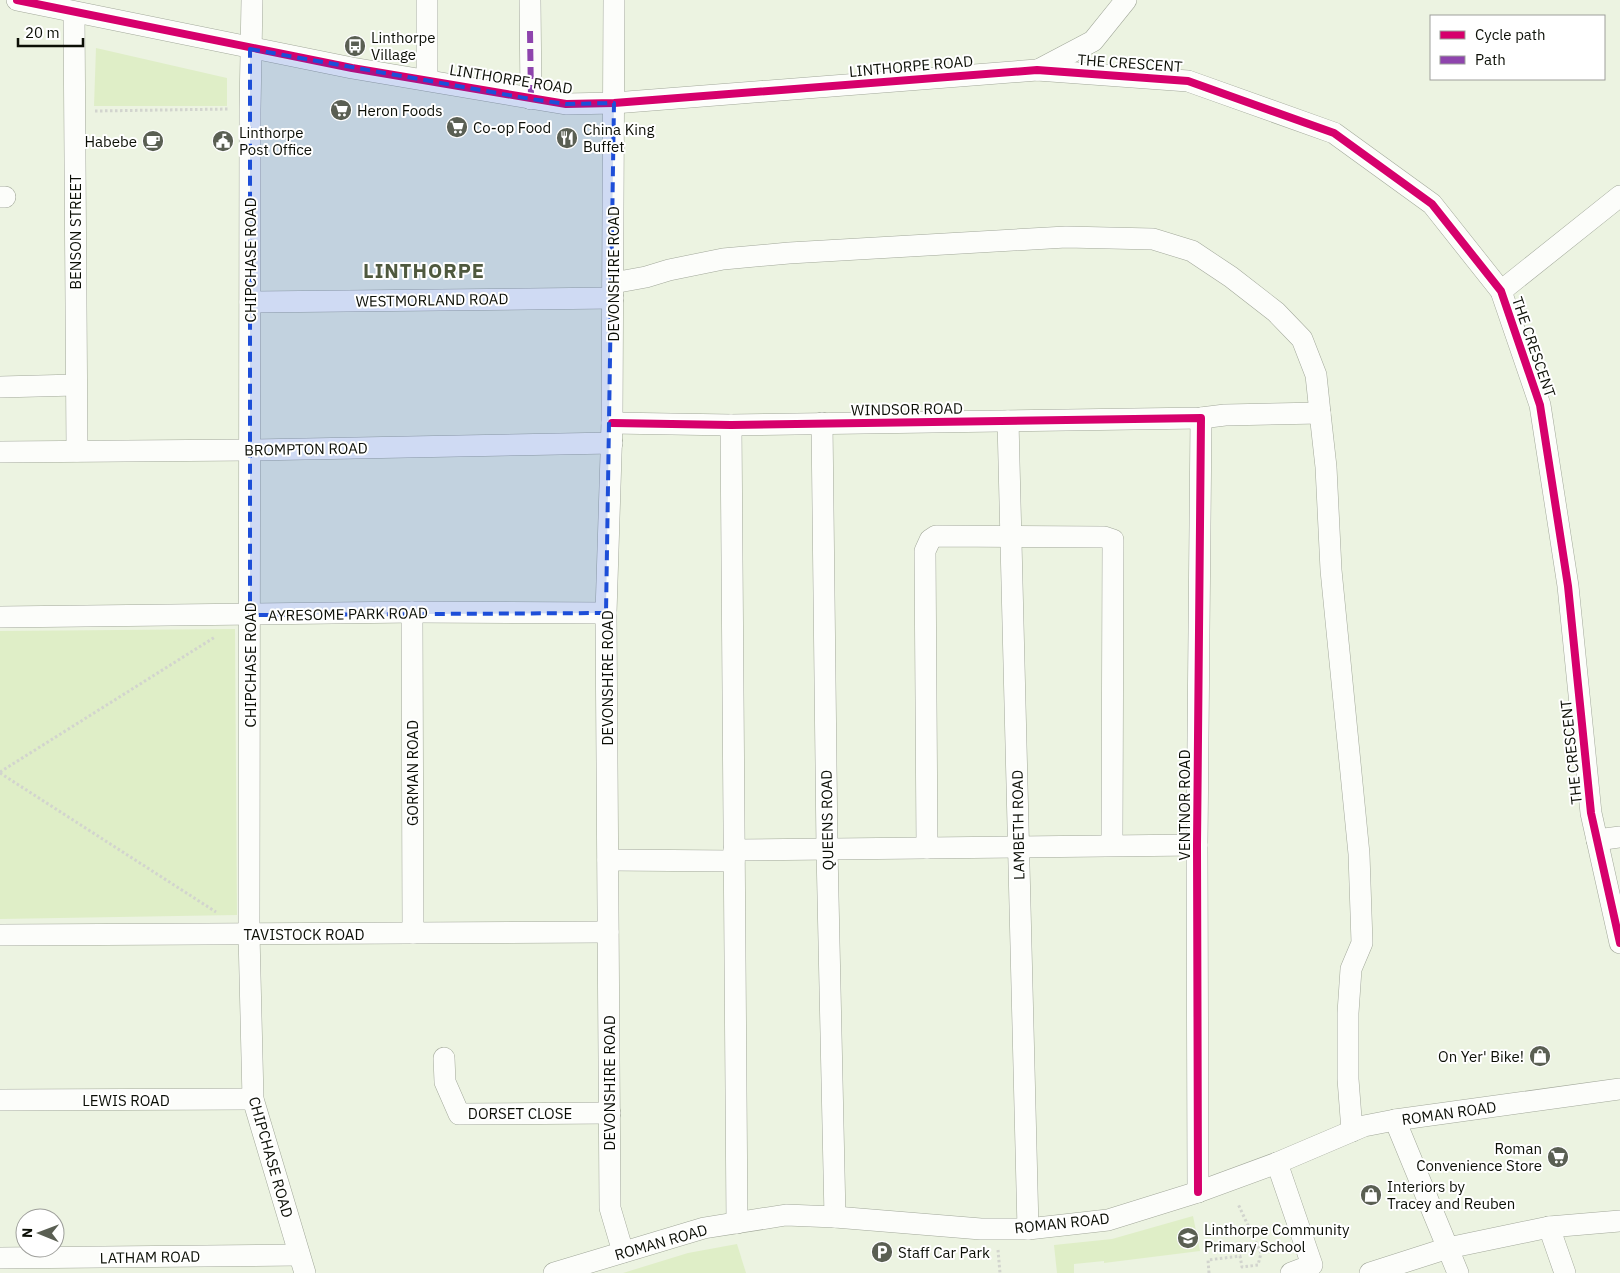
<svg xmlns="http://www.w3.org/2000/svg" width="1620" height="1273" font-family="'IBM Plex Sans',sans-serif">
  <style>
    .green { fill: #dfeec7 }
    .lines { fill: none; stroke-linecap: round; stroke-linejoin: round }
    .minor-casing { stroke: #a2a89a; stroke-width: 22 }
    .path { stroke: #d2d4ce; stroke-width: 3; stroke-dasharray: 2.5 2.5; stroke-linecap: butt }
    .minor { stroke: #fcfdfa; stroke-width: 21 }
    .quiet { stroke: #8e44ad; stroke-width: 6; stroke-dasharray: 12 6; stroke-linecap: butt }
    .cycleway-casing { stroke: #fff; stroke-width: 11 }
    .cycleway { stroke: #d6006c; stroke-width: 8 }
    .marked { fill: #1d4ed8; fill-opacity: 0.2; stroke: #1d4ed8; stroke-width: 4; stroke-dasharray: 10 6; stroke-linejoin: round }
    .labels { text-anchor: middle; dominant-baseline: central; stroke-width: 4; stroke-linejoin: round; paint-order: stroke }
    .poi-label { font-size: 15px; fill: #0c0f06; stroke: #fff; text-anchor: start }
    .street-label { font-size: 15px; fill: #0c0f06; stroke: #fff }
    .district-label { font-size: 20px; font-weight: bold; letter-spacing: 1px; fill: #4f593e; stroke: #fff }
  </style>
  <rect width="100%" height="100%" fill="#ecf3e1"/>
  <g class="green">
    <polygon points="96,48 227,78 227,106 94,106"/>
    <polygon points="235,629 237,915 0,919 0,631"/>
    <polygon points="1193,1216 1200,1251 1104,1263 1104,1261 1074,1264 1074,1273 1057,1273 1054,1245 1112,1239"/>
    <polygon points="737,1244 746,1273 623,1273 688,1253"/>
  </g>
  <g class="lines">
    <g class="minor-casing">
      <g id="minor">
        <polyline points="17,0 352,68 566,104 614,103 1037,70 1188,81 1334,133 1432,204 1501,291 1540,405 1568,586 1591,813 1620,943"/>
        <polyline points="252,0 250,109 249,934 253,1099 305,1273"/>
        <polyline points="427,0 427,80"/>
        <polyline points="530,0 531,99"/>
        <polyline points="614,0 612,423 606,613 610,1208 623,1252"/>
        <polyline points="74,12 77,451"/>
        <polyline points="1038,70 1093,41 1126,0"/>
        <polyline points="0,197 5,197"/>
        <polyline points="613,283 646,277 669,270 723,259 789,253 1066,237 1153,239 1192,251 1231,277 1276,312 1302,339 1316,375 1320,413 1326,467 1331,570 1359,854 1362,943 1351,969 1348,1013 1348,1079 1352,1131"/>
        <polyline points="1501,291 1620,196"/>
        <polyline points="250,302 613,298"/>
        <polyline points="0,387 76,385"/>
        <polyline points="1008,421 1028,1229"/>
        <polyline points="612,423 731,425 1201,418 1225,415 1320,413"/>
        <polyline points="822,423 827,850 835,1217"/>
        <polyline points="731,425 737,1223"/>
        <polyline points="0,452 250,450 612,443"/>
        <polyline points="412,612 413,933"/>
        <polyline points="0,617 412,612 606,613"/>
        <polyline points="1597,840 1620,837"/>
        <polyline points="927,848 925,551 930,540 936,536 1104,537 1113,540 1112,845"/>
        <polyline points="734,850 1197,845"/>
        <polyline points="608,860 734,861"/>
        <polyline points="0,935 608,932"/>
        <polyline points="444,1058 445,1082 459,1114 610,1113"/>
        <polyline points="0,1100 253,1099"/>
        <polyline points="1395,1120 1458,1273"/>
        <polyline points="1277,1163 1312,1265 1291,1273"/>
        <polyline points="1198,1192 1197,845 1201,418"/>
        <polyline points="1549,1227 1565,1273"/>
        <polyline points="0,1258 299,1255"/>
        <polyline points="554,1273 704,1228 786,1215 835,1217 981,1229 1028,1229 1108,1220 1198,1192 1277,1163 1364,1126 1395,1120 1620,1089"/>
        <polyline points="1370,1273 1448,1248 1549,1227 1620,1221"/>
      </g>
    </g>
    <g class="path">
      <polyline points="95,111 229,109"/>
      <polyline points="0,772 215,637"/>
      <polyline points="0,773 216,912"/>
      <polyline points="998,1250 1000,1273"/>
      <polyline points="1209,1273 1208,1260 1240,1256 1242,1267 1258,1265 1261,1253 1238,1204"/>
    </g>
    <use href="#minor" class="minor"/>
    <polyline class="quiet" points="530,31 531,99"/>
    <g class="cycleway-casing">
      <g id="cycleway">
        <polyline points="17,0 352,68 566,104 614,103 1037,70 1188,81 1334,133 1432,204 1501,291 1540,405 1568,586 1591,813 1620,943"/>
        <polyline points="612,423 731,425 1201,418 1197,845 1198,1192"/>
      </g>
    </g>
    <use href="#cycleway" class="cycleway"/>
  </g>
  <path class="marked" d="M250,49L531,99L566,104L614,103L606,613L250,615Z"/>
  <defs>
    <g id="bus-disc" transform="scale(1.125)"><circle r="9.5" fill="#5a5f53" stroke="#fff"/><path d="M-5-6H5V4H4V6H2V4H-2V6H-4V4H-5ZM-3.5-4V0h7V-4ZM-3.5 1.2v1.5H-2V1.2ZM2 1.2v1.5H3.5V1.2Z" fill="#fff"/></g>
    <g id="supermarket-disc" transform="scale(1.125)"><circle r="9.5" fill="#5a5f53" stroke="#fff"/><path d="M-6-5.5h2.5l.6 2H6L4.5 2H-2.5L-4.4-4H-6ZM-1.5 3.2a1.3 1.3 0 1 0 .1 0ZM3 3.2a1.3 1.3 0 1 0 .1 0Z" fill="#fff"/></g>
    <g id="restaurant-disc" transform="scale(1.125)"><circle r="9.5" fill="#5a5f53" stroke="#fff"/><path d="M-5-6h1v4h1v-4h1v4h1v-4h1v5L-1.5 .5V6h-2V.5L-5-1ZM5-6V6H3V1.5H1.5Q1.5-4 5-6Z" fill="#fff"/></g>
    <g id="cafe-disc" transform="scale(1.125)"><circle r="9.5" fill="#5a5f53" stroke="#fff"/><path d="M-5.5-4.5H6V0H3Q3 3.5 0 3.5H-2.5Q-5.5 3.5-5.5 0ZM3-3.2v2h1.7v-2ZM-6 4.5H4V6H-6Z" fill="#fff"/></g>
    <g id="civic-disc" transform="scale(1.125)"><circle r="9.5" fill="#5a5f53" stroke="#fff"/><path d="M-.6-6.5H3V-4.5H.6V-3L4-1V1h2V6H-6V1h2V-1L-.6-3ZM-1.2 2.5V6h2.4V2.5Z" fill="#fff"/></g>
    <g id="shop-disc" transform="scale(1.125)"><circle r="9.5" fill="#5a5f53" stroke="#fff"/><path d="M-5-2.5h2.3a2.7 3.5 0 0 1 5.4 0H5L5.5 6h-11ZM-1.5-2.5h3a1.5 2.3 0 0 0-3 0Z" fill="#fff"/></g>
    <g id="school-disc" transform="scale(1.125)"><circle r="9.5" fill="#5a5f53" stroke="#fff"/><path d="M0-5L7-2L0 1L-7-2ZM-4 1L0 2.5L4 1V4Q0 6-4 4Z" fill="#fff"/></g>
    <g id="parking-disc" transform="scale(1.125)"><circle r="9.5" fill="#5a5f53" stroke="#fff"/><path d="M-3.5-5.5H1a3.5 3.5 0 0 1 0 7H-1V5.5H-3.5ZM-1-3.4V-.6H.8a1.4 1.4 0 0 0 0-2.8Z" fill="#fff"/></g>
  </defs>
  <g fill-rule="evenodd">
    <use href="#bus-disc" x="355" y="46"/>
    <use href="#supermarket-disc" x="341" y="110"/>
    <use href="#supermarket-disc" x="457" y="127"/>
    <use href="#restaurant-disc" x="567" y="138"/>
    <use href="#cafe-disc" x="153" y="141"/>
    <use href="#civic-disc" x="223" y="141"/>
    <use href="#shop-disc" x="1540" y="1056"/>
    <use href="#supermarket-disc" x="1558" y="1157"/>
    <use href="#shop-disc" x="1371" y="1195"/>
    <use href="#school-disc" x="1188" y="1238"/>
    <use href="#parking-disc" x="882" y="1252"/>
  </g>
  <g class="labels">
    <g class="poi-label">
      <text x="371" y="37">Linthorpe<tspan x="371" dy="17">Village</tspan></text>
      <text x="357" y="110">Heron Foods</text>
      <text x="473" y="127">Co-op Food</text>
      <text x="583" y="129">China King<tspan x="583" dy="17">Buffet</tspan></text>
      <text x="239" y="132">Linthorpe<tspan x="239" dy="17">Post Office</tspan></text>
      <text x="137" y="141" text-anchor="end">Habebe</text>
      <text x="1524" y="1056" text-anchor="end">On Yer' Bike!</text>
      <text x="1542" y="1148" text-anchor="end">Roman<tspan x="1542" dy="17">Convenience Store</tspan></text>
      <text x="1387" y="1186">Interiors by<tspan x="1387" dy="17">Tracey and Reuben</tspan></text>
      <text x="1204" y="1229">Linthorpe Community<tspan x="1204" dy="17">Primary School</tspan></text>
      <text x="898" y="1252">Staff Car Park</text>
    </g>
    <g class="street-label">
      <text transform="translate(1130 63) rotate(4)">THE CRESCENT</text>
      <text transform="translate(911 66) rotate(-5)">LINTHORPE ROAD</text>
      <text transform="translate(511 79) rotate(9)">LINTHORPE ROAD</text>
      <text transform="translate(75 232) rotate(-90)">BENSON STREET</text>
      <text transform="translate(250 260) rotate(-90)">CHIPCHASE ROAD</text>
      <text transform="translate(613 274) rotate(-90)">DEVONSHIRE ROAD</text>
      <text transform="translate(432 300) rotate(-1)">WESTMORLAND ROAD</text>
      <text transform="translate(1534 347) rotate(71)">THE CRESCENT</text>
      <text transform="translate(907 409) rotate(-1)">WINDSOR ROAD</text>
      <text transform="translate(306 449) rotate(-1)">BROMPTON ROAD</text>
      <text transform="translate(348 614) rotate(-1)">AYRESOME PARK ROAD</text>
      <text transform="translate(250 665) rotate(-90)">CHIPCHASE ROAD</text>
      <text transform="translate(607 678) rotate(-90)">DEVONSHIRE ROAD</text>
      <text transform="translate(1571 752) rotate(-96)">THE CRESCENT</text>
      <text transform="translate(412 773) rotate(-90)">GORMAN ROAD</text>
      <text transform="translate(1184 805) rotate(-90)">VENTNOR ROAD</text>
      <text transform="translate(827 820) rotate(-91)">QUEENS ROAD</text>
      <text transform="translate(1018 825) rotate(-91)">LAMBETH ROAD</text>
      <text x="304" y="934">TAVISTOCK ROAD</text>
      <text transform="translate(609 1083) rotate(-90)">DEVONSHIRE ROAD</text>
      <text x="126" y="1100">LEWIS ROAD</text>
      <text x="520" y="1113">DORSET CLOSE</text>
      <text transform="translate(1449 1113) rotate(-8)">ROMAN ROAD</text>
      <text transform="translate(271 1157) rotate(74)">CHIPCHASE ROAD</text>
      <text transform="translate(1062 1223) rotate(-6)">ROMAN ROAD</text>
      <text transform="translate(661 1242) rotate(-16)">ROMAN ROAD</text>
      <text transform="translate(150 1257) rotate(-1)">LATHAM ROAD</text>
    </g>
    <g class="district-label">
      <text x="424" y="270">LINTHORPE</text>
    </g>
  </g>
  <rect x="1430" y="15" width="175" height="65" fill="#ffffff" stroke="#9e9f9b"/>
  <rect x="1440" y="31" width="25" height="8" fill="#d6006c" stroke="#9e9f9b"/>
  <text x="1475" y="40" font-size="15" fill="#0c0f06">Cycle path</text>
  <rect x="1440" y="56" width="25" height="8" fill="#8e44ad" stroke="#9e9f9b"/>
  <text x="1475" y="65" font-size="15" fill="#0c0f06">Path</text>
  <g transform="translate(40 1233) rotate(271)"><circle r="24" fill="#ffffff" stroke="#9e9f9b"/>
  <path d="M0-4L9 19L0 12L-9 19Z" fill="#5a5f53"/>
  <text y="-8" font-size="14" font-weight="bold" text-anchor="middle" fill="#0c0f06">N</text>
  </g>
  <path d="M18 38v8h65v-8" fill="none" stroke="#0c0f06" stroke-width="2.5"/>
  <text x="25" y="38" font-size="15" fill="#0c0f06" stroke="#ffffff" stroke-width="4" paint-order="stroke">20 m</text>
</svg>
